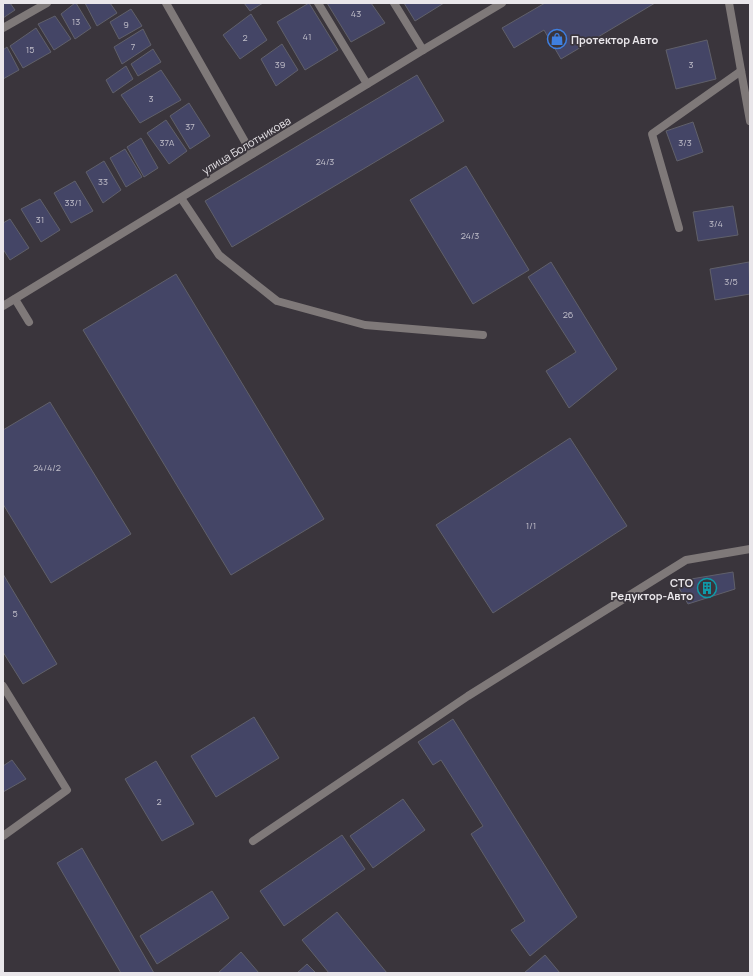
<svg xmlns="http://www.w3.org/2000/svg" width="753" height="976" font-family="Manrope,sans-serif">
  <style>
    .building { fill: #444566; stroke: #60606a }
    .lines { fill: none; stroke-linecap: round; stroke-linejoin: round }
    .lane { stroke: #7f7979; stroke-width: 8 }
    .street { stroke: #7f7979; stroke-width: 8 }
    .labels { text-anchor: middle; dominant-baseline: central; stroke-width: 3.5; stroke-linejoin: round; paint-order: stroke }
    .number-label { font-size: 9px; fill: #c0bec9 }
    .poi-label { font-size: 11px; font-weight: bold; fill: #e9e6ea; stroke: #3a353c; text-anchor: start }
    .street-label { font-size: 11px; fill: #e9e6ea; stroke: #3a353c }
  </style>
  <rect width="100%" height="100%" fill="#3a353c"/>
  <g class="building">
    <polygon points="3,3 10,3 15,10 3,18"/>
    <polygon points="75,3 76,3 91,28 75,39 61,14"/>
    <polygon points="85,3 110,3 117,13 97,26"/>
    <polygon points="244,3 263,3 250,11"/>
    <polygon points="309,3 338,50 305,70 277,22"/>
    <polygon points="327,3 371,3 385,23 351,42"/>
    <polygon points="404,3 444,3 415,21"/>
    <polygon points="545,3 655,3 561,59 544,30 514,48 502,28"/>
    <polygon points="131,9 142,26 119,39 110,22"/>
    <polygon points="251,14 267,40 240,59 223,35"/>
    <polygon points="55,16 71,39 54,50 38,24"/>
    <polygon points="36,28 51,52 23,68 10,46"/>
    <polygon points="143,29 151,45 122,64 114,47"/>
    <polygon points="707,40 716,79 676,89 666,50"/>
    <polygon points="282,44 298,70 276,86 261,59"/>
    <polygon points="7,47 19,70 3,79 3,50"/>
    <polygon points="153,49 161,62 138,76 131,64"/>
    <polygon points="126,66 133,79 113,93 106,80"/>
    <polygon points="161,70 181,100 140,123 121,95"/>
    <polygon points="417,75 444,121 232,247 205,201"/>
    <polygon points="189,103 210,136 190,149 170,116"/>
    <polygon points="166,120 187,151 169,164 147,133"/>
    <polygon points="693,122 703,152 677,161 666,131"/>
    <polygon points="141,138 158,168 144,177 127,147"/>
    <polygon points="125,149 142,177 126,187 110,158"/>
    <polygon points="104,161 121,190 103,203 86,172"/>
    <polygon points="466,166 529,270 473,304 410,200"/>
    <polygon points="75,181 93,211 71,223 54,193"/>
    <polygon points="40,199 60,230 41,242 21,209"/>
    <polygon points="733,206 738,235 698,241 693,212"/>
    <polygon points="10,219 29,248 10,260 3,249 3,223"/>
    <polygon points="551,262 617,369 569,408 546,371 576,352 528,277"/>
    <polygon points="749,262 750,294 715,300 710,269"/>
    <polygon points="176,274 324,519 231,575 83,330"/>
    <polygon points="50,402 131,534 51,583 3,504 3,430"/>
    <polygon points="570,438 627,526 493,613 436,525"/>
    <polygon points="733,572 735,589 688,604 679,588 691,579"/>
    <polygon points="3,574 57,664 23,684 3,652"/>
    <polygon points="254,717 279,758 216,797 191,756"/>
    <polygon points="453,719 577,917 530,956 511,930 525,921 471,834 483,826 441,760 433,765 418,742"/>
    <polygon points="12,760 26,779 3,792 3,766"/>
    <polygon points="156,761 194,824 162,841 125,779"/>
    <polygon points="403,799 425,830 373,868 350,836"/>
    <polygon points="342,835 365,869 284,926 260,891"/>
    <polygon points="82,848 154,973 121,973 57,863"/>
    <polygon points="212,891 229,918 157,964 140,936"/>
    <polygon points="337,912 387,973 329,973 302,940"/>
    <polygon points="241,952 259,973 218,973"/>
    <polygon points="545,955 560,973 524,973"/>
    <polygon points="307,964 316,973 297,973"/>
  </g>
  <g class="lines">
    <g class="lane">
      <polyline points="318,3 367,84"/>
      <polyline points="3,28 47,3"/>
      <polyline points="181,198 219,255 277,301 365,325 483,335"/>
      <polyline points="679,228 652,134 741,71"/>
      <polyline points="15,299 29,322"/>
      <polyline points="253,841 468,696 686,560 750,549"/>
    </g>
    <g class="street">
      <polyline points="166,3 252,154"/>
      <polyline points="394,3 423,50"/>
      <polyline points="729,3 750,121"/>
      <polyline points="3,306 423,50 502,3"/>
      <polyline points="3,686 67,790 3,836"/>
    </g>
  </g>
  <defs>
    <g id="shop-ring" transform="scale(1)"><circle r="9.5" fill="#3a353c" stroke="#3f7fe0" stroke-width="1.5"/><path d="M-5-2.5h2.3a2.7 3.5 0 0 1 5.4 0H5L5.5 6h-11ZM-1.5-2.5h3a1.5 2.3 0 0 0-3 0Z" fill="#3f7fe0"/></g>
    <g id="building-ring" transform="scale(1)"><circle r="9.5" fill="#3a353c" stroke="#0f9aa8" stroke-width="1.5"/><path d="M-4-6H4V6H1V3H-1V6H-4ZM-2.5-4.3h1.7v1.8h-1.7ZM.8-4.3h1.7v1.8H.8ZM-2.5-1h1.7V.8h-1.7ZM.8-1h1.7V.8H.8Z" fill="#0f9aa8"/></g>
  </defs>
  <g fill-rule="evenodd">
    <use href="#shop-ring" x="557" y="39"/>
    <use href="#building-ring" x="707" y="588"/>
  </g>
  <g class="labels">
    <g class="number-label">
      <text x="356" y="13">43</text>
      <text x="76" y="21">13</text>
      <text x="126" y="24">9</text>
      <text x="307" y="36">41</text>
      <text x="245" y="37">2</text>
      <text x="133" y="46">7</text>
      <text x="30" y="49">15</text>
      <text x="280" y="64">39</text>
      <text x="691" y="64">3</text>
      <text x="151" y="98">3</text>
      <text x="190" y="126">37</text>
      <text x="167" y="142">37А</text>
      <text x="685" y="142">3/3</text>
      <text x="325" y="161">24/3</text>
      <text x="103" y="181">33</text>
      <text x="73" y="202">33/1</text>
      <text x="40" y="219">31</text>
      <text x="716" y="223">3/4</text>
      <text x="470" y="235">24/3</text>
      <text x="731" y="281">3/5</text>
      <text x="568" y="314">26</text>
      <text x="47" y="467">24/4/2</text>
      <text x="531" y="525">1/1</text>
      <text x="15" y="613">5</text>
      <text x="159" y="801">2</text>
    </g>
    <g class="poi-label">
      <text x="571" y="39">Протектор Авто</text>
      <text x="693" y="582" text-anchor="end">СТО<tspan x="693" dy="13">Редуктор-Авто</tspan></text>
    </g>
    <g class="street-label">
      <text transform="translate(246 145) rotate(-31)">улица Болотникова</text>
    </g>
  </g>
  <rect width="753" height="976" fill="none" stroke="#e9e6ea" stroke-width="8"/>
</svg>
